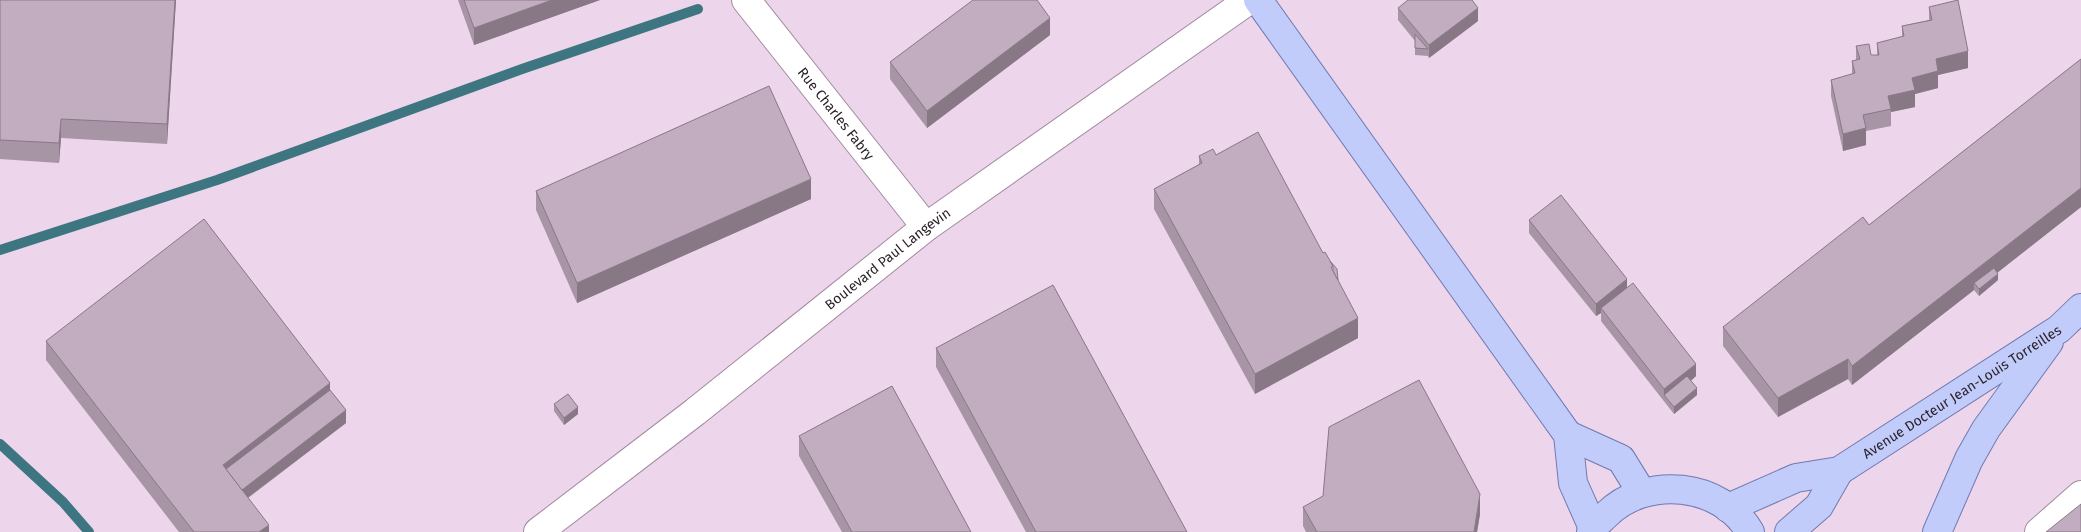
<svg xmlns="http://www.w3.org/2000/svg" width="2081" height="532" font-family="'Fira Sans',sans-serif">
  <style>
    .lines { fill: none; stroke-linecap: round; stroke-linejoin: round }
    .stream { stroke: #3d7681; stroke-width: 10 }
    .minor-casing { stroke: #a18b9f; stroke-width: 30 }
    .major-casing { stroke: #7179b0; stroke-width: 30 }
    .minor { stroke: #fff; stroke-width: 28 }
    .major { stroke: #c1ccfb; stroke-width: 28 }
    .wall { fill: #a794a5 }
    .shaded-wall { fill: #887886 }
    .building { fill: #c2acc0; stroke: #887886 }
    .labels { text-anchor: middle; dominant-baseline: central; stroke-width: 4; stroke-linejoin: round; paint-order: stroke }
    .street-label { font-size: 14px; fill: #281f27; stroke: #fff }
  </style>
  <rect width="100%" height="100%" fill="#edd5eb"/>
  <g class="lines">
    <g class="stream">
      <polyline points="0,250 217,180 522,69 698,9"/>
      <polyline points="0,444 63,502 89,532"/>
    </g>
    <g class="minor-casing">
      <g id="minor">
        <path id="s1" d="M746,0L926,227"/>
        <path id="s2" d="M538,532L695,412L926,227L1249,0"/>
        <polyline points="2039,532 2081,495"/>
      </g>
    </g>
    <g class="major-casing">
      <g id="major">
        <polyline points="1258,0 1568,435 1573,483 1593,528"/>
        <polyline points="1568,435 1621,459 1642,493"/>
        <path id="s3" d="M1728,508L1796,478L1839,471L2059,329L2081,308"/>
        <path d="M1591,532C1594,525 1601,520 1606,515C1646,475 1721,482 1750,532"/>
        <polyline points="1789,532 1819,506 1839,471"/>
        <polyline points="1937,532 1969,459 1986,429 2049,342"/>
      </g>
    </g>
    <use href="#minor" class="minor"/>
    <use href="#major" class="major"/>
  </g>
  <g class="wall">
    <polygon points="0,0 176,0 167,144 61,138 59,163 0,159"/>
    <polygon points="458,0 600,0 474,45"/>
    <polygon points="1929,7 1968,68 1938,75 1938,88 1915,94 1915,107 1891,112 1891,126 1866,131 1866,145 1843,151 1831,96 1831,80 1852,74 1852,61 1856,60 1856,46 1871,55 1877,55 1877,43 1902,37 1902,26 1929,20"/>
    <polygon points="1398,8 1478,21 1429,58 1428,56 1415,55 1415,41 1398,20"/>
    <polygon points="1050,35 927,128 890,79 890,62"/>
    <polygon points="2081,59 2081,207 1997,272 1998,280 1979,296 1974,290 1852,385 1848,379 1778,417 1723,346 1723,327 1869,225"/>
    <polygon points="1216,155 1338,280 1358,338 1255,394 1154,209 1154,189 1196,166 1199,164 1199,156"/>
    <polygon points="536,191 811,199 577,303 536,210"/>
    <polygon points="1529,220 1627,287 1696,376 1691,381 1697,395 1674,414 1601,321 1601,313 1596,316 1529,233"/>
    <polygon points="46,341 330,390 346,423 248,498 269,532 179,532 46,360"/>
    <polygon points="936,348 1187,532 1026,532 936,367"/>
    <polygon points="554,404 578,414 564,425 554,411"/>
    <polygon points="799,436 971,532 842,532 799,456"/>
    <polygon points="1303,507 1480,514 1477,532 1306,532 1303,526"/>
  </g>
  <g class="shaded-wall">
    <polygon points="175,0 176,0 167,144 167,124"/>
    <polygon points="552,0 600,0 474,45 474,28"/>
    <polygon points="1478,8 1478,21 1429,58 1429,45"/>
    <polygon points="1050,18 1050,35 927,128 927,111"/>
    <polygon points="1968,51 1968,68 1938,75 1938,88 1915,94 1915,107 1891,112 1888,96 1936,59"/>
    <polygon points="61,119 61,138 59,163 59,143"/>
    <polygon points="1866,128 1866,145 1843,151 1843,134"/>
    <polygon points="811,179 811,199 577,303 577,283"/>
    <polygon points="2081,188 2081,207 1978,288 1974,283 1974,290 1852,385 1852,366"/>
    <polygon points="1998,274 1998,280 1979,296 1979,289"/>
    <polygon points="1627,279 1627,291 1601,308 1601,313 1596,316 1596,304"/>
    <polygon points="1358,318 1358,338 1255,394 1255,374"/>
    <polygon points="1848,359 1848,379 1778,417 1778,398"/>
    <polygon points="1696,364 1696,376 1668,399 1664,395 1664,389"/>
    <polygon points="330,383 330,403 229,480 223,465"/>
    <polygon points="1697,388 1697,395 1674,414 1674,407"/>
    <polygon points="578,407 578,414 564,425 564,418"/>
    <polygon points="346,410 346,423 238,505 238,493"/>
    <polygon points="1480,494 1480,514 1477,532 1474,532"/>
    <polygon points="269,525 269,532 259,532"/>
  </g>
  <g class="building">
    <polygon points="0,0 175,0 167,124 61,119 59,143 0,140"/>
    <polygon points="464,0 552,0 474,28"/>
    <polygon points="973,0 1037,0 1050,18 927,111 890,62"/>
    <polygon points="1408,0 1472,0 1478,8 1429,45 1398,8"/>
    <polygon points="1958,0 1968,51 1936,59 1938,71 1912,78 1915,90 1888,96 1891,109 1863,115 1866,128 1843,134 1831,80 1855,73 1852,61 1860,59 1856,46 1869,44 1871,55 1879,55 1877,43 1904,36 1902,26 1932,20 1929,7"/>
    <polygon points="1415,34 1428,49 1415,48"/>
    <polygon points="2081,59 2081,188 1852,366 1848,359 1778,398 1723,327 1863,217 1869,225"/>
    <polygon points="769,86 811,179 577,283 536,191"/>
    <polygon points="1258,132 1323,253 1325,252 1333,266 1331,267 1358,318 1255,374 1154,189 1202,163 1199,156 1213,149 1216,155"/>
    <polygon points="1561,195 1627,279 1596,304 1529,220"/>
    <polygon points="204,219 330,383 223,465 269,525 259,532 194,532 46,341"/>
    <polygon points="1330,261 1337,269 1338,280 1333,271 1333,266"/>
    <polygon points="1994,268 1998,274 1979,289 1974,283"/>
    <polygon points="1633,283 1696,364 1664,389 1601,308"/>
    <polygon points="1053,285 1187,532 1036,532 936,348"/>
    <polygon points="1687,376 1697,388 1674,407 1664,395"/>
    <polygon points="1419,380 1480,494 1474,532 1317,532 1303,507 1323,496 1329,427"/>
    <polygon points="892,386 971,532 852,532 799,436"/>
    <polygon points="330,390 346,410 242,490 226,469"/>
    <polygon points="568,394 578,407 564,418 554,404"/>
    <polygon points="2081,504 2081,532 2046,532"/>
  </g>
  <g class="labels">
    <g class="street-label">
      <text stroke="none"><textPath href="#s1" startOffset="145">Rue Charles Fabry</textPath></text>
      <text stroke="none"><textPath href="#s2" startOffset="444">Boulevard Paul Langevin</textPath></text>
      <text stroke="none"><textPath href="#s3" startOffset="264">Avenue Docteur Jean-Louis Torreilles</textPath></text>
    </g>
  </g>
</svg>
